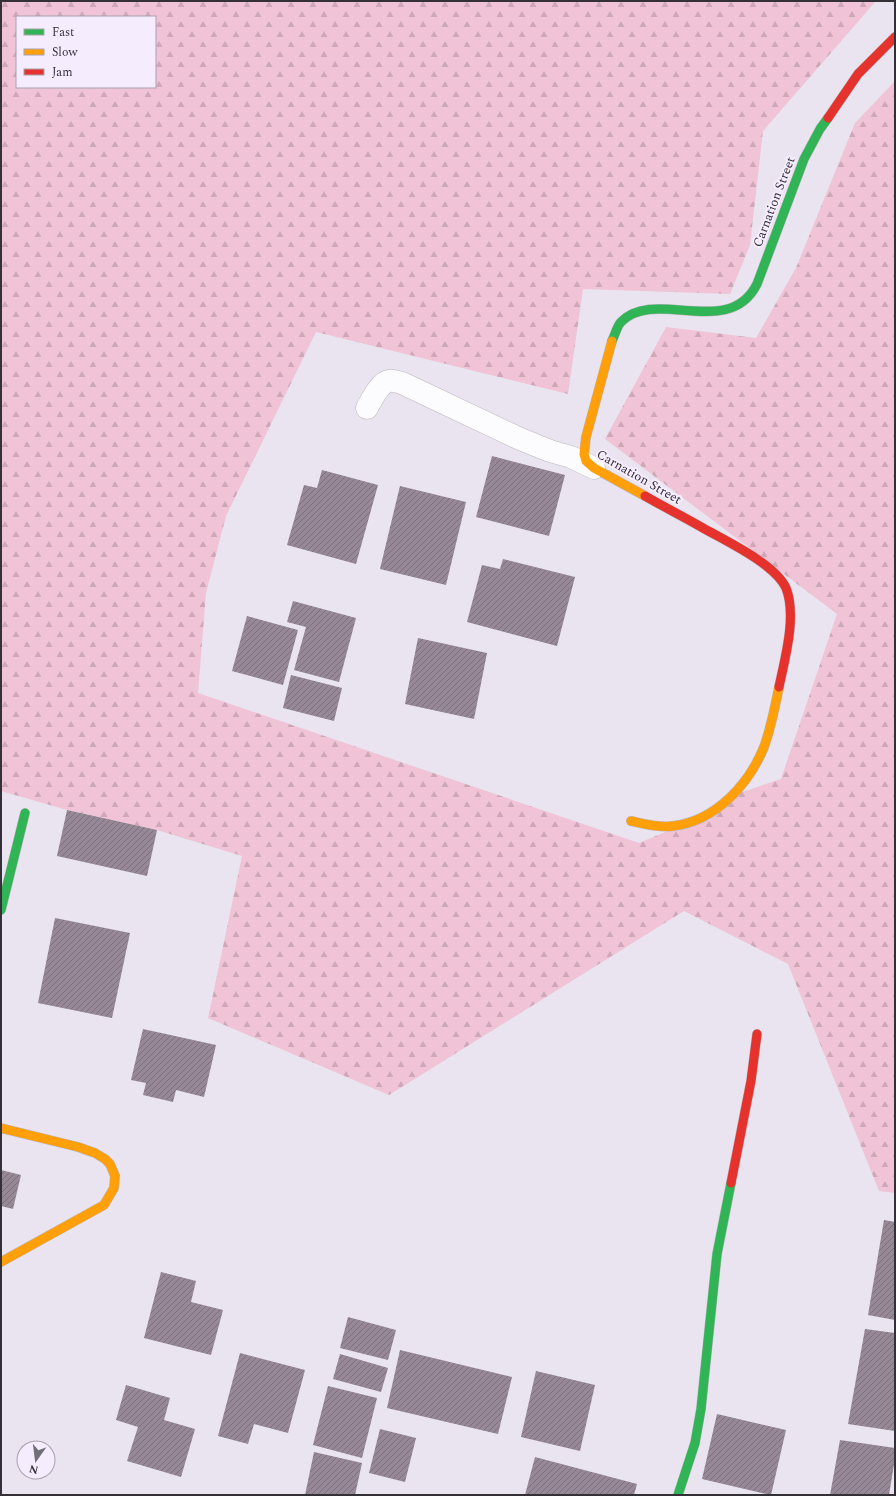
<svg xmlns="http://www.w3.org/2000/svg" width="896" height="1496" font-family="Spectral,serif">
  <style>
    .forest { fill: url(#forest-firs); fill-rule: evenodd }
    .building { fill: url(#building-hatch) }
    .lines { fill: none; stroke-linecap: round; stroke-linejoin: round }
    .street-casing { stroke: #bab6bf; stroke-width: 23 }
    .fast-casing { stroke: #bab6bf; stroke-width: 10 }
    .slow-casing { stroke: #bab6bf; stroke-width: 10 }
    .jam-casing { stroke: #bab6bf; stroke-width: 10 }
    .street { stroke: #fcfbfd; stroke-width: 22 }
    .fast { stroke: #30b455; stroke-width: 9 }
    .slow { stroke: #ff9f0a; stroke-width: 9 }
    .jam { stroke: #e5322d; stroke-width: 9 }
    .labels { text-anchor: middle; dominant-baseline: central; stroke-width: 4; stroke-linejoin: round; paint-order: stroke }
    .street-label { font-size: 13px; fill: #343038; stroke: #f5edfe }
  </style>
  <defs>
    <pattern id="forest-firs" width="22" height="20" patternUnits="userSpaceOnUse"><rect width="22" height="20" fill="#f0c3d7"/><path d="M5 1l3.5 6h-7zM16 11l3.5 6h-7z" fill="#cea8b9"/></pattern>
    <pattern id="building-hatch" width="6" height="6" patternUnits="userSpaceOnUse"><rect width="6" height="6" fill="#968897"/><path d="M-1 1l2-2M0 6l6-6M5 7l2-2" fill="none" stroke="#7b707c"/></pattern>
  </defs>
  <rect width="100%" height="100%" fill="#e9e4ef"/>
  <path class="forest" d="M1,1H876L763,131L750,245L730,294L583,289L568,394L316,332L226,516L206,593L198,693L639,843L682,825L733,795L781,779L837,614L605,439L666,327L756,338L796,268L855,123L895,81V1193L879,1191L788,964L684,911L389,1095L208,1018L242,856L157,830L67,810L1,791ZM17,17H155V87H17Z"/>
  <g class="building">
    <polygon points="492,456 565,475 549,536 476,517"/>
    <polygon points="322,470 378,485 356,564 287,545 304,485 317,488"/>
    <polygon points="400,486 466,502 446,585 380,569"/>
    <polygon points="503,559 575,577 557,646 467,622 482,565 500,569"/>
    <polygon points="293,601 356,618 339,682 294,670 306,627 287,622"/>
    <polygon points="247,616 298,630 283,685 232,671"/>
    <polygon points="418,638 487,653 474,719 405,704"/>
    <polygon points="291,675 342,688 334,721 283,708"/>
    <polygon points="67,810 157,830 147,876 57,856"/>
    <polygon points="55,918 130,933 112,1018 38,1003"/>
    <polygon points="143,1029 216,1045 204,1097 176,1090 173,1102 143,1095 146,1083 131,1080"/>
    <polygon points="1,1170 21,1175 13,1209 1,1206"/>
    <polygon points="884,1220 895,1222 895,1320 868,1315"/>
    <polygon points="161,1272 196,1281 191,1302 223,1310 211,1355 144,1338"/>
    <polygon points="348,1317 396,1330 388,1360 340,1348"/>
    <polygon points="865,1329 895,1333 895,1431 848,1424"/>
    <polygon points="400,1350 512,1377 498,1434 387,1408"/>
    <polygon points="240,1353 305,1370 288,1433 254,1424 248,1444 218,1436"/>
    <polygon points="340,1354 388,1368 381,1392 333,1379"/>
    <polygon points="536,1371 595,1385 580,1451 521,1437"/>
    <polygon points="126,1385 170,1398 164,1420 195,1429 181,1477 127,1461 138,1427 116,1420"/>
    <polygon points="328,1386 377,1398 362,1458 313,1445"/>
    <polygon points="717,1414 786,1430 771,1495 702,1479"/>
    <polygon points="380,1429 416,1438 405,1482 369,1473"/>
    <polygon points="840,1440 895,1448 895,1458 889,1495 830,1495"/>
    <polygon points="314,1452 362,1463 355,1495 305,1495"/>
    <polygon points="535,1457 637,1484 634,1495 525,1495"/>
  </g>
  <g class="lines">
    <g class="street-casing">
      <path id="street" d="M367,408C371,401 380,382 389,381C393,380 398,382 402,383L518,438L550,451L571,457L594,468"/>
    </g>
    <g class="fast-casing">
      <g id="fast">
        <path d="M612,341C615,335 617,326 621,322C655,287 729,340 757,284L804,159L820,129L828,118"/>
        <polyline points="1,910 25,813"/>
        <polyline points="678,1495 695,1443 701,1409 717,1254 731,1183"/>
      </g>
    </g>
    <g class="slow-casing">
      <g id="slow">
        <polyline points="612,341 586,437 584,454 586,461 594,468 645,496"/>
        <path d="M631,821C645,824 659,828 673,826C716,821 749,784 764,747C771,728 775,707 779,687"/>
        <polyline points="1,1128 78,1147 95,1153 105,1159 110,1164 115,1176 114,1188 104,1205 1,1262"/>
      </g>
    </g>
    <g class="jam-casing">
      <g id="jam">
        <polyline points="828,118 858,74 895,37"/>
        <path d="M645,496C664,507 684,517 703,528C726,541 775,564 786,588C797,616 785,658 779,687"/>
        <polyline points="731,1183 751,1081 757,1034"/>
      </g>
    </g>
    <use href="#street" class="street"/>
    <use href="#fast" class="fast"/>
    <use href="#slow" class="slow"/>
    <use href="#jam" class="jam"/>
  </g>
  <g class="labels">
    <g class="street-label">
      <text transform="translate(774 202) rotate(-69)">Carnation Street</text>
      <text transform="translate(639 477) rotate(30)">Carnation Street</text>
    </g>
  </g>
  <rect width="896" height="1496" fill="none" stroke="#343038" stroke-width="4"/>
  <rect x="16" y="16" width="140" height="72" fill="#f5edfe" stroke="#a8a1af"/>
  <rect x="24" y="29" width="20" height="6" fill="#30b455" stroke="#a8a1af"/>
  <text x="52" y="36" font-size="12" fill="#343038">Fast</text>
  <rect x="24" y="49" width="20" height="6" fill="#ff9f0a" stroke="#a8a1af"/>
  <text x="52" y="56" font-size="12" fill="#343038">Slow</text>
  <rect x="24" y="69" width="20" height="6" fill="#e5322d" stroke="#a8a1af"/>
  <text x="52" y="76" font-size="12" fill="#343038">Jam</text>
  <g transform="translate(36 1460) rotate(194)"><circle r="19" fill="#f5edfe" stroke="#a8a1af"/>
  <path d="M0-3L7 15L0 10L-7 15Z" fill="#736f78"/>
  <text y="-6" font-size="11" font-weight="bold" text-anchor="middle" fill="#343038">N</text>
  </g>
</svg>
